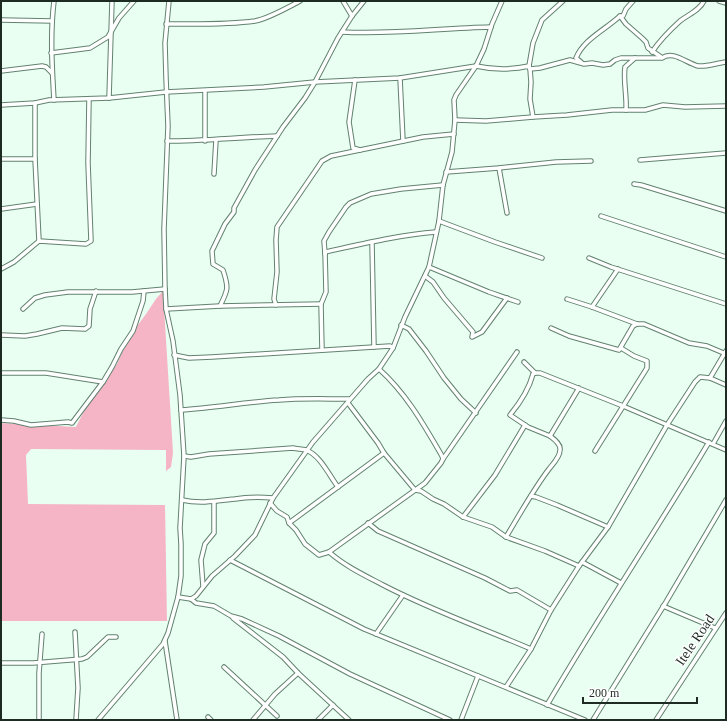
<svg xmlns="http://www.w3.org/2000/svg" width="727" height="721" font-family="'Times New Roman',serif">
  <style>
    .green { fill: #f6b4c7 }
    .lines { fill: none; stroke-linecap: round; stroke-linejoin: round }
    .street-casing { stroke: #62826f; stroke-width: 5.5 }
    .street { stroke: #fff; stroke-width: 3.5 }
    .labels { text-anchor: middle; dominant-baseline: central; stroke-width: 3; stroke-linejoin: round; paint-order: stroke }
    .street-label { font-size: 14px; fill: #1d2b23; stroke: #fff }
  </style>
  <rect width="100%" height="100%" fill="#e9fff2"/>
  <polygon class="green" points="163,291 173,453 171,467 166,471 166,450 31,449 26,455 28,504 165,505 167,621 1,621 1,423 76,427 86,407 117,364 129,337 146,314 156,299"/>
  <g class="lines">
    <g class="street-casing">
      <g id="street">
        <polyline points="343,1 352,16"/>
        <polyline points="633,1 626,9 623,16 620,16 626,24 642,38 646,42 648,48 661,57"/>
        <polyline points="719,1 726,3"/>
        <polyline points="1,20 52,21"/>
        <path d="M166,24C195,24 227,25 255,21C267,19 289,7 300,1"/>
        <path d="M342,32C392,35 441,28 491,27"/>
        <path d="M652,52C660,40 669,31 680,21C689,14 699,11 704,1"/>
        <polyline points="51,53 90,48 108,37 119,18 134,1"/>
        <path d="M581,62L576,58C584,39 605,30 620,16"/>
        <polyline points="529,66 533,43 542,20 563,1"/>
        <polyline points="530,69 531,82 530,99 533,117"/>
        <polyline points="1,71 42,66 46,67 52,73"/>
        <polyline points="400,78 403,141"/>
        <polyline points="355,80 349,122 353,148 360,150 423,137 454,134"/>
        <polyline points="205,91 205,141"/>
        <polyline points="109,98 112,1"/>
        <path d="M54,100C52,67 50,34 54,1"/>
        <polyline points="35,103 35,159 39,241"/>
        <path d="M1,105L35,103L49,100L109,98L166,92L264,87L315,82L400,78L476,66C494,70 511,70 529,66L530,69L540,68L570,60L584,64L592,63L603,65L610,64L615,60L621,58H662C673,50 686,63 698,66C706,67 717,63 726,62"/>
        <path d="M626,110C627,95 623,81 625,67L635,58"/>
        <polyline points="455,120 486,121 533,117 567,115 612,110 645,110 663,105 685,107 726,106"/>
        <path d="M167,141C204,141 240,137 277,136"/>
        <polyline points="1,159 35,159"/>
        <polyline points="640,160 726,153"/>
        <polyline points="499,168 507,213"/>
        <polyline points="446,172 499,168 556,162 591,161"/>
        <polyline points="214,174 216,140"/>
        <polyline points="634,184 641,185 726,211"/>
        <polyline points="1,209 37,204"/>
        <polyline points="601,216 726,257"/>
        <polyline points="439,221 495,242 542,258"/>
        <polyline points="372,243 374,347"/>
        <polyline points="325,254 324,241 329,232 346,207 350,203 371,194 401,189 443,185"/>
        <polyline points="589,258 611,267 726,304"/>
        <polyline points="429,267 489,292 518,302"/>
        <polyline points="1,269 14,262 39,241 86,244 91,241 88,163 89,99"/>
        <polyline points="425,276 433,282 444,298 473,332 472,337 482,332 507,298"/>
        <polyline points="567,299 592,307 618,269"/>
        <polyline points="276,305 274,299 277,272 276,240 277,227 322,161 331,156 360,150"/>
        <path d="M220,306C228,290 229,288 223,270L213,264L212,251L225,224L234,212V208L255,170L283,127L305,98L315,82L338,38L352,16L364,1"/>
        <polyline points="592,307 637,324"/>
        <polyline points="23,309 35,298 45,295 68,292 132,292 165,289"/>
        <polyline points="166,309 220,306 321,304"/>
        <polyline points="401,325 409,329 426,351 444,378 461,399 476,413"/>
        <polyline points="551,328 569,336 619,350 633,326 637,324 644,324 689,343 707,346 726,354"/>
        <polyline points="1,335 25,336 37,334 62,328 85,329 89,326 90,309 96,291"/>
        <path d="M322,350L321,304L326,292L325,252C362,244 398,235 436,232"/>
        <polyline points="174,355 189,358 212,357 390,346 393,348"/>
        <polyline points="524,362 535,373"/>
        <polyline points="1,373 46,373 103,382"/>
        <polyline points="710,378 726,351"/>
        <path d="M579,388L550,436L528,427L510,415C520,403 529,389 533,374L535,373H540L623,406L726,450"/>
        <polyline points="348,403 378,443 384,453 415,490 421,491 433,499 444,504 463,517 492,527 506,537 545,551 579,566"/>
        <path d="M181,410C214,408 246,402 279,400C302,398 326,399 349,399"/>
        <polyline points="1,420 14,421 31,425 68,422 72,423 103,382 112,367 121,349 133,331 143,301 144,291"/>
        <polyline points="713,444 726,421"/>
        <polyline points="595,451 647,368 647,361 634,356 621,348"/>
        <path d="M184,456L191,457L209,454L293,448C297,449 302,449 306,450C320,455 329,475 338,487"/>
        <polyline points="443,459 517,352"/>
        <polyline points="531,496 536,497 557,505 608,527"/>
        <path d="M182,500C200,504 217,501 235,499C247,497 260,497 273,498"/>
        <path d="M270,503L277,511L287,517L289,523L296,530L305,544L319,555L329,552C345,566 364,575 383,585C431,610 482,628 531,649"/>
        <polyline points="463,517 495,475 525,425"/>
        <polyline points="289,523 384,453"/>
        <polyline points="368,523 378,531 485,578 510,591 517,590 551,610"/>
        <path d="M506,537C520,514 533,490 549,469C553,464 560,457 560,450C561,444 554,439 550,436"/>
        <path d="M329,552L425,483L441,463L443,459L442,456C424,425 406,393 379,369"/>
        <polyline points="230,560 364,629 585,720"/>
        <polyline points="582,562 621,583"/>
        <polyline points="203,586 201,560 205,544 214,533 214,502"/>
        <polyline points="178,597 191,599 196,596 212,576 235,556 255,535 273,498 313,442 368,379 379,369 393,348 405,317 429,267 439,221 443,185 452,152 455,120 454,100 456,95 476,66 484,49 492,24 502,1"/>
        <polyline points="191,599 196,603 214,606 231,616 242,619 279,636 350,674 450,720"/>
        <polyline points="663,606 715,628"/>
        <polyline points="233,618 283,657 298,673 349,720"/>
        <polyline points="75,632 78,688 76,720"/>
        <polyline points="376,634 403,595"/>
        <polyline points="165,641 177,720"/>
        <polyline points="1,663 33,663 82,659 87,657 108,637 116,637"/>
        <polyline points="224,667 277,716"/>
        <polyline points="506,687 531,649 551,610 579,566 608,527 667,425 695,382 700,377 710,378 726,385"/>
        <path d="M547,705C599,616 656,531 709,442"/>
        <polyline points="208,717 211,720"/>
        <polyline points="39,720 39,673 42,634"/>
        <polyline points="98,720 163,644 168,633 178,597 181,576 181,544 180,528 184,456 180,395 173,341 166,309 165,289 164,229 168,126 166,78 165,43 169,1"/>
        <polyline points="253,720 275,694 298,673"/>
        <polyline points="318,720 333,705"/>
        <polyline points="461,720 478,676"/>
        <polyline points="593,720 666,602 726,500"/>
        <polyline points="656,720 726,613"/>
      </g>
    </g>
    <use href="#street" class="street"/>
  </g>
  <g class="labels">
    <g class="street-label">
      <text transform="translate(695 640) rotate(-56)">Itele Road</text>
    </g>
  </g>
  <rect width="727" height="721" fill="none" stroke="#1d2b23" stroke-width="4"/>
  <path d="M583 697v6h114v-6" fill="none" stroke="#1d2b23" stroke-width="2"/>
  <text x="589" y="697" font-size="12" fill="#1d2b23" stroke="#ffffff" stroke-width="3" paint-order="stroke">200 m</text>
</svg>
